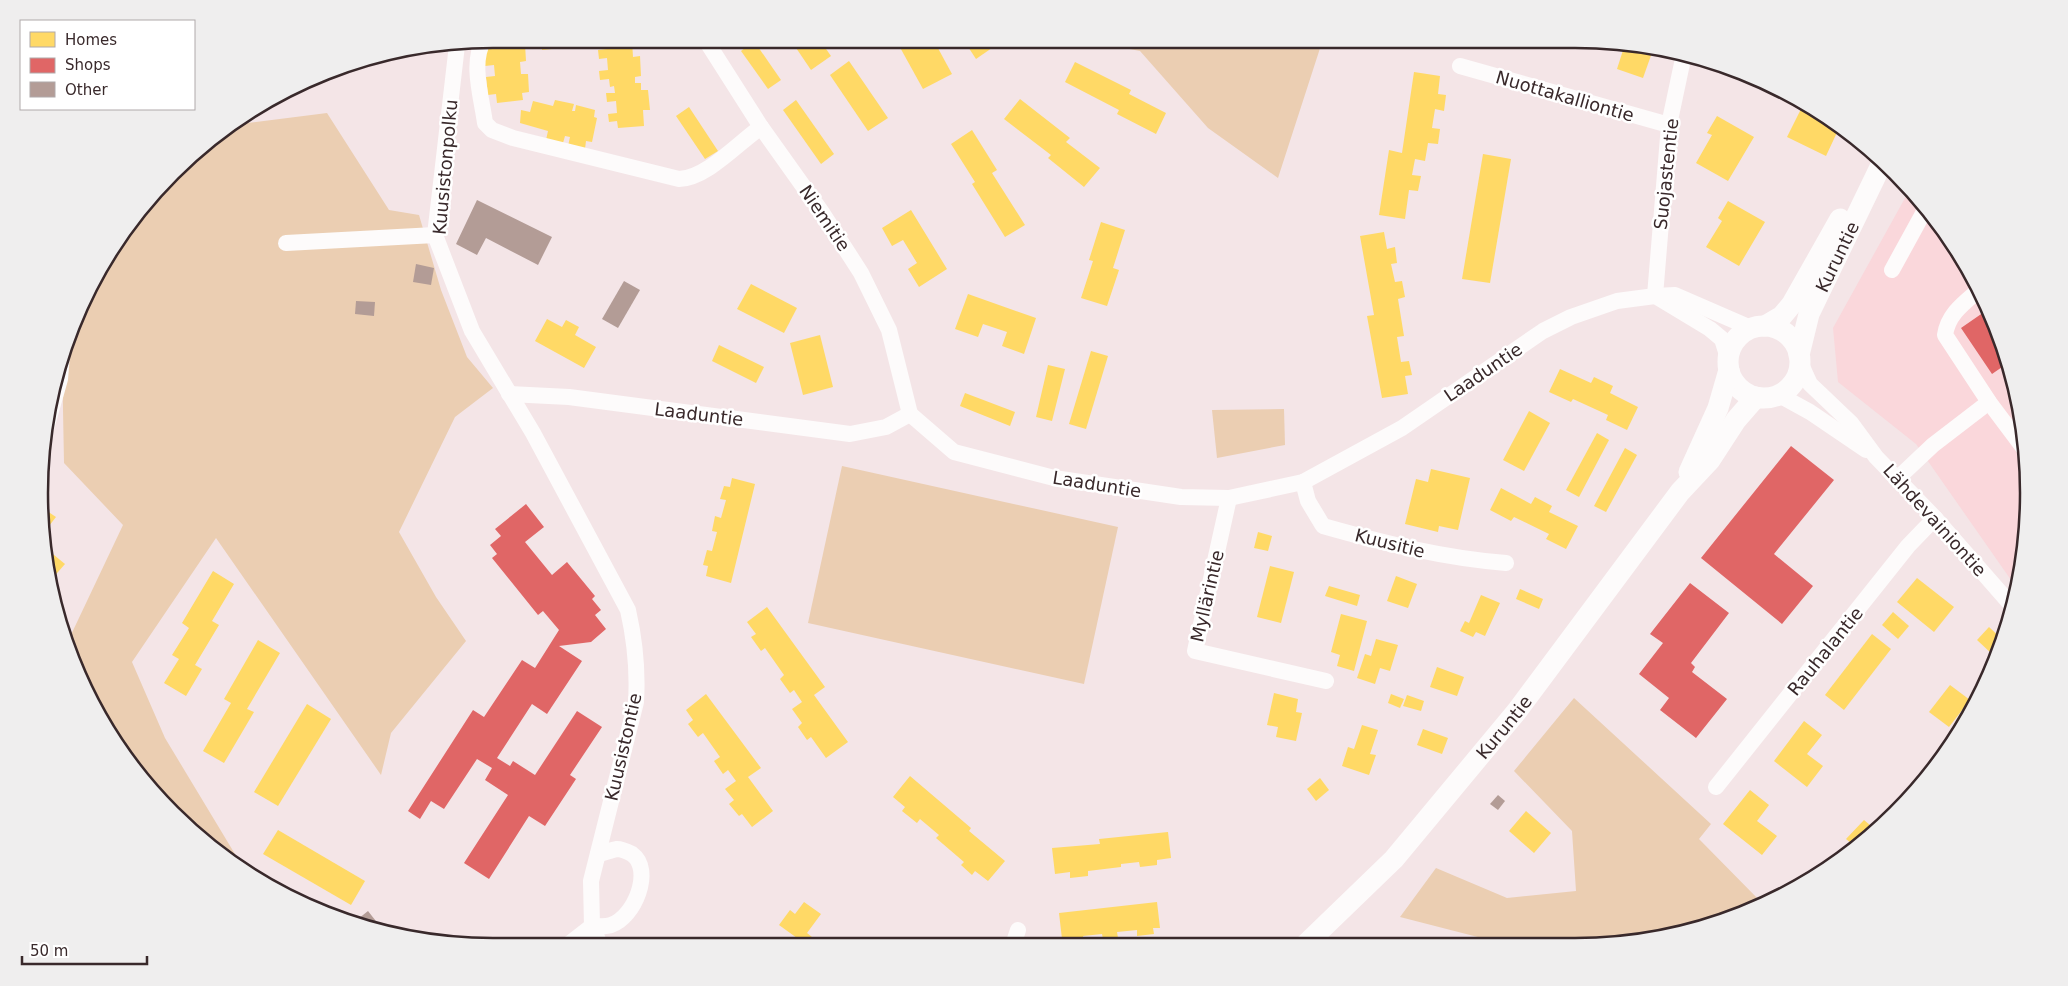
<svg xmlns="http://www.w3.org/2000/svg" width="2068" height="986" font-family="'DejaVu Sans',sans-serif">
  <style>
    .built { fill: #fad7db }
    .green { fill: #ebceb2 }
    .homes { fill: #ffd966 }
    .shops { fill: #e06666 }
    .building { fill: #b39c96 }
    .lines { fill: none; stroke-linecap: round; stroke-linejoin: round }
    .minor { stroke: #fdfbfb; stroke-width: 16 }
    .major { stroke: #fdfbfb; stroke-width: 21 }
    .labels { text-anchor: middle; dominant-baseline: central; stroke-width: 5; stroke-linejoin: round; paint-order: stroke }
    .street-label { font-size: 18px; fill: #39292b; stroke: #fff }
    .rim { fill: none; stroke: #39292b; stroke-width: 2.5 }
  </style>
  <rect width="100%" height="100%" fill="#f4e5e7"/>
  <polygon class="built" points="1910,189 1953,241 1995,319 2021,405 2029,493 2018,590 1916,444 1838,382 1833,328"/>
  <g class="green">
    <polygon points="1087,39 1323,39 1278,178 1208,128 1140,51 1088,41"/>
    <polygon points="327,113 389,210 419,215 441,290 467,357 493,388 455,417 399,532 436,597 466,641 391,733 381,775 216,538 132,662 165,738 247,874 172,814 86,694 69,639 123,525 64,463 62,356 73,319 115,241 216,133 231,125"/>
    <polygon points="1284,409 1285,445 1217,458 1212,410"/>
    <polygon points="842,466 1118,527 1084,684 808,623"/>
    <polygon points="1574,698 1711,824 1699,839 1763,904 1749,913 1635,943 1505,944 1400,917 1436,868 1507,898 1576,891 1572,831 1514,771"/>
  </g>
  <g class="homes">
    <polygon points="492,39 517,39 518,44 525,44 526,61 520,62 521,74 528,74 529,92 522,93 523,100 497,103 496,94 488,95 486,77 495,76 494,65 485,66 483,49 492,48"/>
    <polygon points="541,39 581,39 582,46 542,50"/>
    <polygon points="790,39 819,39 831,56 811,70"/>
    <polygon points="902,39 933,39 952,74 923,89 897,42"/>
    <polygon points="963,39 1000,39 1002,41 976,59"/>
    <polygon points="632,41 633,57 640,56 641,76 635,77 635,83 641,83 641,90 648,90 650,110 643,110 644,126 618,128 617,121 609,122 608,114 617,113 616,101 607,102 606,93 615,93 614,86 610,87 609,79 600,80 599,71 608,70 607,58 599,59 598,50 607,49 606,43"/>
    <polygon points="754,41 781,80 768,89 741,51"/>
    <polygon points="1625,44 1654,47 1643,78 1617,69"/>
    <polygon points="849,61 888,118 868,131 830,75"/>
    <polygon points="1075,62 1131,90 1129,94 1166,113 1156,134 1117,114 1119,110 1065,82"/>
    <polygon points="1414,72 1440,76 1438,94 1446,95 1444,111 1435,109 1432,128 1440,129 1438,144 1428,143 1425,161 1415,159 1412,175 1421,176 1418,191 1409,190 1405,219 1379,215 1389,150 1402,153"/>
    <polygon points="1020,99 1070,138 1066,142 1100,168 1084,187 1048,158 1051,155 1004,119"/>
    <polygon points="555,100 574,104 572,111 575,111 576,105 595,110 594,117 597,118 592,142 586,141 585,149 568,146 570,137 565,136 563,143 546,140 548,131 520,123 521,110 530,112 533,101 553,106"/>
    <polygon points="796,100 834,154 821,164 783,110"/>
    <polygon points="1801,101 1828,115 1840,126 1826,156 1787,137 1801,109 1797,107"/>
    <polygon points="689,107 718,151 705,159 676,116"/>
    <polygon points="1717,116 1754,137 1728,181 1696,163 1712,135 1707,133"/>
    <polygon points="972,130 997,170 992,173 1025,225 1005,237 972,184 975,182 951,144"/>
    <polygon points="1483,154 1511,159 1490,283 1462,279"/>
    <polygon points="1728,201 1765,222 1739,266 1706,247 1722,221 1718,218"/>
    <polygon points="911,210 947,269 919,287 908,269 917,263 903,240 892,246 882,228"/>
    <polygon points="1101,222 1125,230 1113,268 1119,270 1107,306 1081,298 1093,261 1089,260"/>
    <polygon points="1384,232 1387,249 1395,247 1397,263 1391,264 1395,282 1402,281 1405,297 1398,299 1404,336 1397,337 1401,362 1409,361 1412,375 1405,376 1408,394 1382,398 1367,316 1374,315 1360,236"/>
    <polygon points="751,284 797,308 784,333 737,309"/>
    <polygon points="968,294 1036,318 1024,354 1002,346 1007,332 983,324 978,337 955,329"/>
    <polygon points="547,319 562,327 566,320 579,327 575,335 596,347 584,368 535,341"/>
    <polygon points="820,335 833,387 803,395 790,343"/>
    <polygon points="719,345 764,367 756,383 712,361"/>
    <polygon points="1091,351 1108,356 1086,429 1069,424"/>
    <polygon points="1048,365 1065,369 1052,421 1036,417"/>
    <polygon points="1560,369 1591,383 1594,377 1613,386 1610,393 1638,407 1627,430 1606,420 1608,415 1573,399 1571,402 1549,392"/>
    <polygon points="965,393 1015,412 1010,426 960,406"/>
    <polygon points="1529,411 1550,423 1524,471 1503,460"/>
    <polygon points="1597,433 1609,440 1579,497 1566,490"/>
    <polygon points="1625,448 1637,455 1606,512 1594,506"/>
    <polygon points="1431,469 1470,478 1458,530 1439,526 1438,532 1405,524 1416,479 1428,482"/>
    <polygon points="732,478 755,484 731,583 706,576 708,566 703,565 707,550 712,551 717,532 712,531 715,516 721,518 726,500 720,499 724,486 730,487"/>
    <polygon points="1501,488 1531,504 1535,497 1552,506 1549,512 1578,526 1566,549 1546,539 1549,534 1514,517 1511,521 1490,510"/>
    <polygon points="44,509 56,517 45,531 43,529"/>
    <polygon points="1258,532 1272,536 1268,551 1254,548"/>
    <polygon points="43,546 65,564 51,580 43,552"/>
    <polygon points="1270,566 1294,572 1281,623 1257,617"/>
    <polygon points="213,571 234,584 212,621 219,625 195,665 202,669 186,696 164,683 179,659 172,655 189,628 182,623"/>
    <polygon points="1396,576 1417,584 1408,608 1387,601"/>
    <polygon points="1917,578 1954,607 1934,632 1897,602"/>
    <polygon points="1329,586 1360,595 1357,606 1325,596"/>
    <polygon points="1520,589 1543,599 1539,609 1516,599"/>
    <polygon points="1481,595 1500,603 1485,636 1476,632 1473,637 1460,631 1465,621 1469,623"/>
    <polygon points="767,607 825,687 814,695 848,742 826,758 811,737 807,740 798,727 802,723 792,709 802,702 794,690 790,693 780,679 784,675 765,648 761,651 751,637 756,634 747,622"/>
    <polygon points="1893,612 1909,626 1898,639 1882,625"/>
    <polygon points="1341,614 1367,621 1354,671 1337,666 1340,655 1331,652"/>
    <polygon points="1989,627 2003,640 1992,654 1977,640"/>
    <polygon points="1872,634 1891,649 1844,710 1825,695"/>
    <polygon points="1376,639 1398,645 1390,671 1380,668 1375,684 1357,678 1365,654 1371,656"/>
    <polygon points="258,640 280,653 247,709 254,712 224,763 203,751 231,703 224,699"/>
    <polygon points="1437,667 1464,677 1457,696 1430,687"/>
    <polygon points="1950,685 1970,700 1949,727 1929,712"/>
    <polygon points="1274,693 1298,699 1296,712 1302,713 1296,741 1276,737 1278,727 1267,725"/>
    <polygon points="706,694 761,768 748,777 773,811 752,827 742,814 739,816 729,804 734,800 725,789 736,781 728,770 723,774 714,761 720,757 703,733 698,737 688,724 693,720 686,710"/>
    <polygon points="1391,694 1404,699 1400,708 1388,703"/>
    <polygon points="1407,695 1424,701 1421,711 1403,706"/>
    <polygon points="307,704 331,719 278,806 254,792"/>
    <polygon points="1804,721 1822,735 1807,754 1823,766 1807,787 1774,761"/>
    <polygon points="1362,725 1378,730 1370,754 1376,755 1369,775 1342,766 1348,747 1354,749"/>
    <polygon points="1423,729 1448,738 1442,754 1417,745"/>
    <polygon points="910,776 971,828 969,831 1005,861 988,881 975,871 972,875 961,865 964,862 936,838 939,835 920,819 917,823 902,811 905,807 893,797"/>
    <polygon points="1320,778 1329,790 1316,801 1307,789"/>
    <polygon points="1750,790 1769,805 1757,821 1777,836 1762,855 1723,824"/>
    <polygon points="1526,811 1551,833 1534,853 1509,831"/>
    <polygon points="1880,816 1885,820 1857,848 1846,839 1864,820 1871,826"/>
    <polygon points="278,830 365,881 351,905 263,854"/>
    <polygon points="1168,832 1171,858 1157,860 1157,865 1140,867 1139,862 1121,864 1121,867 1088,871 1088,876 1070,878 1070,872 1055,874 1052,848 1100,844 1099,839"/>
    <polygon points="804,902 821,914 807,933 822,945 821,946 793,946 797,938 779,925 790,910 795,914"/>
    <polygon points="1157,902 1160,928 1153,928 1154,934 1137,936 1137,930 1117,932 1118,938 1103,939 1102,934 1083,936 1084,942 1068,943 1067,938 1062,939 1059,913"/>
    <polygon points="904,940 908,946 895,946"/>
  </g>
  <g class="shops">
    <polygon points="1983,297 1995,319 2010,372 2005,365 1992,374 1961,328 1987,310 1979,300"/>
    <polygon points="1791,446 1834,480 1774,554 1813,586 1782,624 1701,558"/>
    <polygon points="526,504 544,527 525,542 552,575 567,562 595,596 592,599 601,610 595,615 606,629 591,642 559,646 582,661 547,714 532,704 497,758 510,766 513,761 535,775 577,711 602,727 570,775 576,779 545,826 529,816 489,879 464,863 508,795 485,780 492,768 477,759 444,809 431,801 420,819 408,811 473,710 484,717 522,660 535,668 559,630 543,611 538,615 492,558 497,554 490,545 501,536 495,529"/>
    <polygon points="1690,583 1729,613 1691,663 1695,667 1692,672 1727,699 1696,738 1660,710 1669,698 1639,674 1663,643 1650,634"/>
  </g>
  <g class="building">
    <polygon points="477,200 552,237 538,265 486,238 477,255 456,244"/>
    <polygon points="416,264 434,268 431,285 413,282"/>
    <polygon points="624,281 640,290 618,328 602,319"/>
    <polygon points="356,301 375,302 374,316 355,314"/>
    <polygon points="1498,795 1505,801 1498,810 1490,804"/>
    <polygon points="368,911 379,925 374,929 353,923"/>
  </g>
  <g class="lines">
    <g class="minor">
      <polyline points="705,39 761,127 823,214 861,273 889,330 910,414"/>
      <path d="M484,40C470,62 482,99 485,123L492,130L513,138L679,179C707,178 738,143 761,127"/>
      <path d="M457,45L435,235L472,331L533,433L628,610C635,641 638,670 636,702L591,881L592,926L601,947"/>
      <polyline points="1460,66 1669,125"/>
      <polyline points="286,243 435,235"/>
      <polyline points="1892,270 1926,208"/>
      <path d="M1979,290C1964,303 1948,314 1945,335L1989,402L2025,450"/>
      <polyline points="1655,296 1669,125 1684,54"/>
      <polyline points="1657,297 1710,329 1722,339 1728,358"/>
      <polyline points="1800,362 1810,384 1851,423 1876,457 1935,518 2013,607"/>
      <polyline points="509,394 569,397 850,434 886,427 910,414 954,452 1054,478 1181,497 1229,498 1303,482 1402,428 1543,331 1571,317 1617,301 1655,296 1675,295 1751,328"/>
      <polyline points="1779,395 1810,412 1866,450"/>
      <polyline points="47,425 60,379 62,355"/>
      <polyline points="1898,478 1933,445 1989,402"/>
      <path d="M1303,482L1308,501L1323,526C1383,543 1443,558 1506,563"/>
      <polyline points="1229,498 1195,651 1326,681"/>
      <polyline points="1716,787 1908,546 1935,518"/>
      <path d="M592,926C597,926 606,927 611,925C634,918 654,870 632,854C628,852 622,849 617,849C611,850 604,853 598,854"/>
      <polyline points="1013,945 1018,930"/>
      <polyline points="565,947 592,926"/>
    </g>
    <g class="major">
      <polyline points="1765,326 1782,316 1792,304 1840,219"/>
      <circle cx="1764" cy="362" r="36"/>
      <path id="s1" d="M1799,355L1809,314L1883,161"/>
      <polyline points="1689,472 1718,408 1729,370"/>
      <path id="s2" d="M1306,944L1394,859L1517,711L1680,492L1710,460L1736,420L1756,397"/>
    </g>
  </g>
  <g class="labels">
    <g class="street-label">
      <text transform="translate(1565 96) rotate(16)">Nuottakalliontie</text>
      <text transform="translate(445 167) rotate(-85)">Kuusistonpolku</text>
      <text transform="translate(1666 174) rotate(-84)">Suojastentie</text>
      <text transform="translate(825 218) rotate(56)">Niemitie</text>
      <text stroke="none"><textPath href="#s1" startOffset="106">Kuruntie</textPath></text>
      <text transform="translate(1483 372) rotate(-34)">Laaduntie</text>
      <text transform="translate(699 414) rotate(7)">Laaduntie</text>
      <text transform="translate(1097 484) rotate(9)">Laaduntie</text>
      <text transform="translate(1935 520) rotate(48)">Lähdevainiontie</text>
      <text transform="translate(1390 543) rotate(14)">Kuusitie</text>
      <text transform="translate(1207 596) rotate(-77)">Myllärintie</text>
      <text transform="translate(1825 651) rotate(-51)">Rauhalantie</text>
      <text stroke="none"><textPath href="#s2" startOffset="294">Kuruntie</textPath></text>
      <text transform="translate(623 747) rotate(-77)">Kuusistontie</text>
    </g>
  </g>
  <path d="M0 0H2068V986H0ZM493 48H1575A445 445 0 0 1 2020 493V493A445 445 0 0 1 1575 938H493A445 445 0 0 1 48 493V493A445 445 0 0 1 493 48Z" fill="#efeeee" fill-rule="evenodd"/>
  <path class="rim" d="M493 48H1575A445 445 0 0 1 2020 493V493A445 445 0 0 1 1575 938H493A445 445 0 0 1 48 493V493A445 445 0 0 1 493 48Z"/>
  <rect x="20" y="20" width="175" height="90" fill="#ffffff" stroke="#b0a9aa"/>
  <rect x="30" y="32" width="25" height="15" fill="#ffd966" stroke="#b0a9aa"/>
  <text x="65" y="45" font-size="15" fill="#39292b">Homes</text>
  <rect x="30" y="58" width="25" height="15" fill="#e06666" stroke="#b0a9aa"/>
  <text x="65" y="70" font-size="15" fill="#39292b">Shops</text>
  <rect x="30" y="82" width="25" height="15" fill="#b39c96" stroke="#b0a9aa"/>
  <text x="65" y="95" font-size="15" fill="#39292b">Other</text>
  <path d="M22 956v8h125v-8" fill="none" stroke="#39292b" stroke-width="2.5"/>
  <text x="30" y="956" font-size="15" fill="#39292b" stroke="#ffffff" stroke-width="4" paint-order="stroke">50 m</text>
</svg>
